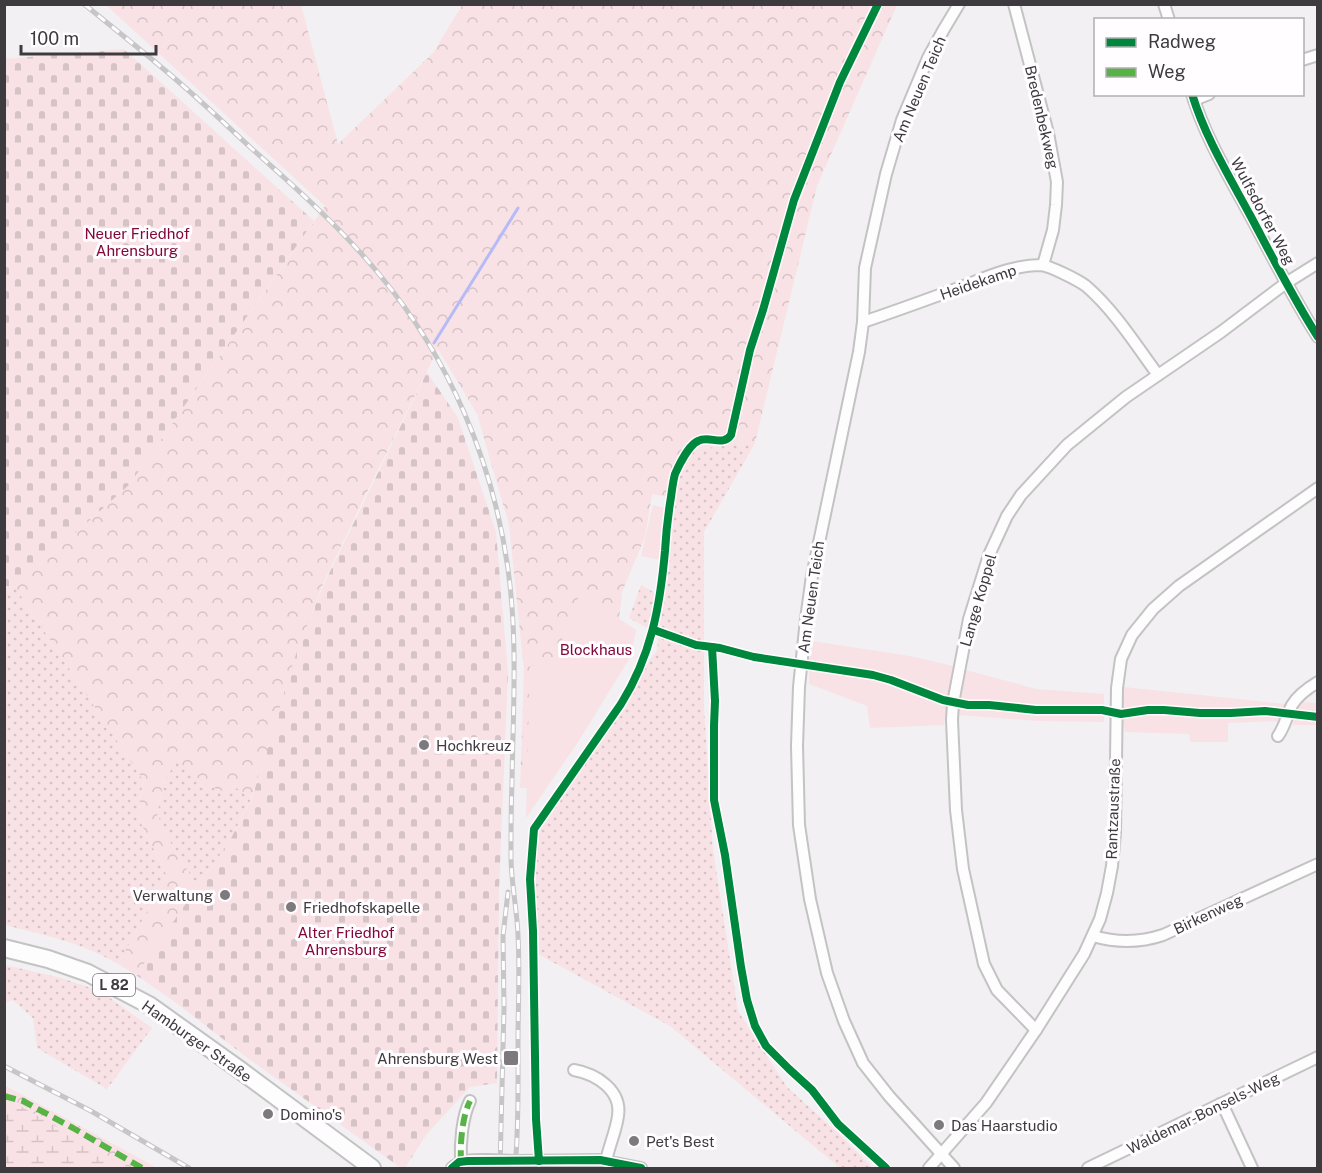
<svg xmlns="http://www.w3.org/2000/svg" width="1322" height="1173" font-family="'Public Sans',sans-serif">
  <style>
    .grass { fill: url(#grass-dots) }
    .forest { fill: url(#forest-crowns) }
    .wetland { fill: url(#wetland-marsh) }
    .cemetery { fill: url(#cemetery-stones) }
    .green { fill: #f8e2e6 }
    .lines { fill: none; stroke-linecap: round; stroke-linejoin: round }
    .stream { stroke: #b6bbf7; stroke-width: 3 }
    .minor-casing { stroke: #c4c3c4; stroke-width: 14 }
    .primary-casing { stroke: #c4c3c4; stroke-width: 20 }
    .minor { stroke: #fdfdfd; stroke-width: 10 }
    .primary { stroke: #fdfdfd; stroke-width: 16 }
    .rail-casing { stroke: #c7c6c7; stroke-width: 5 }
    .rail { stroke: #fffdff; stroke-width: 3; stroke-dasharray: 9; stroke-linecap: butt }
    .minor-bridge-casing { stroke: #c4c3c4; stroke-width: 14; stroke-linecap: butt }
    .minor-bridge { stroke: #fdfdfd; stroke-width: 10 }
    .quiet { stroke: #57b346; stroke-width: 6; stroke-dasharray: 12 6; stroke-linecap: butt }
    .cycleway-casing { stroke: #fffdff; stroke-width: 11 }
    .cycleway { stroke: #00873e; stroke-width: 8 }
    .poi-dot { fill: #7c7a7c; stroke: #fffdff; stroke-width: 2 }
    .labels { text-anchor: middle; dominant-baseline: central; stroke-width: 6; stroke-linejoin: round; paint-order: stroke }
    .shield { fill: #fffdff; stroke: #777577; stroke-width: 1.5 }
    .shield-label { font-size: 14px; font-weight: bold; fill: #3d3b3d }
    .street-label { font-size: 15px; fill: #3d3b3d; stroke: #fffdff }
    .park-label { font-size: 15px; fill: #820738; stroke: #fffdff }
    .poi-label { font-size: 15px; fill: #3d3b3d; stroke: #fffdff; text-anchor: start }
  </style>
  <defs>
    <pattern id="grass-dots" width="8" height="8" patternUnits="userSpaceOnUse" patternTransform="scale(1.5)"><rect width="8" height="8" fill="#f8e2e6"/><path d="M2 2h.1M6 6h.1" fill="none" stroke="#d6c3c6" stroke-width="1.8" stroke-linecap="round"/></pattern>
    <pattern id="forest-crowns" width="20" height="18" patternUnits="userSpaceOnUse" patternTransform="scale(1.5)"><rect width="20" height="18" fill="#f8e2e6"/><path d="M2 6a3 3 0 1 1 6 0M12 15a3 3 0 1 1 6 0" fill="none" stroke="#d6c3c6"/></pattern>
    <pattern id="wetland-marsh" width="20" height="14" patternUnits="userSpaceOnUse" patternTransform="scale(1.5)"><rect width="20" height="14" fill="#f8e2e6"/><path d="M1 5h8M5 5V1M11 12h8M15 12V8" fill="none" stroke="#d6c3c6"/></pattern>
    <pattern id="cemetery-stones" width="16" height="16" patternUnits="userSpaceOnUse" patternTransform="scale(1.5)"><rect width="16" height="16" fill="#f8e2e6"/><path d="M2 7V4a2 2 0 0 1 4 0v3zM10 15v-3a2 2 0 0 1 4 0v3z" fill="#d6c3c6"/></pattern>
  </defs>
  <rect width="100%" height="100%" fill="#f2f0f2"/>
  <g class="grass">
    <polygon points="755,443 704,532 704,709 713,850 738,1011 787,1087 840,1135 873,1168 840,1168 670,1026 536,953 533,828 657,650 669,521 676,477 694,449"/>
    <polygon points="641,585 655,593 649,629 629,618"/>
    <path d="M5,586L15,587L143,780L138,817L167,876L118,964C83,943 44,935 5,925Z"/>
    <polygon points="177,761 203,782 220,791 236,788 252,797 229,842 197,889 191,876 166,835 157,814 164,780"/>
    <polygon points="5,965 61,978 100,991 152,1028 107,1089 37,1048 33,1018 13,1000 5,1003"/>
  </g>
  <g class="forest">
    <polygon points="106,5 301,5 338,144 433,53 462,5 897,5 817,186 755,443 683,450 671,472 667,497 652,494 645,537 622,592 619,620 535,788 520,788 524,670 509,525 477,414 438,349 365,496 322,586 297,653 252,797 236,788 220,791 203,782 177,762 164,780 157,814 166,835 191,876 197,889 136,975 118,964 167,876 138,817 143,780 15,587 129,485 325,206"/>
    <polygon points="4,1085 141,1159 156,1168 5,1168"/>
  </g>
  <polygon class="wetland" points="5,1102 20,1106 121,1163 128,1168 5,1168"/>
  <g class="cemetery">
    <polygon points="124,49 314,221 129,485 15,587 5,586 5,59"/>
    <polygon points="427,372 458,418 496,532 508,673 499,889 497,1083 470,1087 426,1135 405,1168 401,1168 249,1059 171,999 136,975 229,842 252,798 297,651 323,586"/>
  </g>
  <g class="green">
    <polygon points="653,505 665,508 660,560 641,556"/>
    <polygon points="580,593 636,630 631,656 578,742 526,818 530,665 551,668"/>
    <polygon points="812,641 910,656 953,666 944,725 870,728 867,706 809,684 809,665"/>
    <polygon points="966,670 1036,689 1104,694 1104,722 1038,721 958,715"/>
    <polygon points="1124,687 1286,704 1280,721 1228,723 1228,742 1190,742 1189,734 1125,732 1121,712"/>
    <polygon points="1301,702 1317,703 1317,725 1293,725 1294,714"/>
  </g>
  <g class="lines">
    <polyline class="stream" points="434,343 518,208"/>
    <g class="minor-casing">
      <g id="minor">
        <polyline points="1014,4 1048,133 1057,182 1056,205 1053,230 1043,265"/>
        <polyline points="1164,4 1169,20"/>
        <polyline points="1302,60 1318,55"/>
        <path d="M1192,94C1205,137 1229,176 1250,215C1272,256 1293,298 1318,337"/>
        <polyline points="1194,100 1209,94"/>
        <path d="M863,322C893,312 923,301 953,290C981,280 1010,265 1041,265C1050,266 1078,280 1086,286C1114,310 1136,345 1158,375"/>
        <path d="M1278,736C1285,726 1287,715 1292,705C1298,695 1308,688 1318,682"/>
        <path d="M1093,936C1117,943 1139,943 1163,935L1318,864"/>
        <polyline points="1036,1030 997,990 984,964 963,869 956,810 952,720 953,703 969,619 989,555 1007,516 1021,495 1067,445 1126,397 1221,332 1286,283 1318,263"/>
        <path d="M574,1070C596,1074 622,1090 618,1116C616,1131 609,1146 606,1161"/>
        <polyline points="1220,1104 1226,1112 1252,1168"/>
        <polyline points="519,1161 600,1160 641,1168"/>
        <path d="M461,1162C460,1144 462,1117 470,1101"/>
        <path d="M452,1168C462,1159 475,1160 488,1160"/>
        <polyline points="929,1168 986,1103 1036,1030 1084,954 1100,919 1107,893 1112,866 1115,833 1117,688 1121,659 1132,635 1153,609 1179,586 1318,488"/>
        <polyline points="954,1168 889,1096 863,1063 844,1021 827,973 810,899 799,825 797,746 799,687 806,619 812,576 859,352 863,322 865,268 886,174 902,120 928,58 944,29 959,4"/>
        <polyline points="1088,1168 1318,1057"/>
      </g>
    </g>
    <g class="primary-casing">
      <polyline id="primary" points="4,948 48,959 88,973 149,1005 240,1070 372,1168"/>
    </g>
    <use href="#minor" class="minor"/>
    <use href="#primary" class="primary"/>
    <g class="rail-casing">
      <g id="rail">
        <path d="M84,4C112,27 140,49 167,72C196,96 223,122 251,148C296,188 341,228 379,274C449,358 493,461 508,569C518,640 513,711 512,782C511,807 511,831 511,856C511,882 517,909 518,935C520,971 518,1007 518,1042C518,1084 519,1126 515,1168"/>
        <polyline points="4,1066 91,1111 189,1168"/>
        <polyline points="500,1168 504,1008 503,936 508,892"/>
      </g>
    </g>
    <use href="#rail" class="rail"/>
    <g class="minor-bridge-casing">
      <polyline id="minor-bridge" points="488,1160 519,1161"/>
    </g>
    <use href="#minor-bridge" class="minor-bridge"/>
    <g class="quiet">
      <polyline points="4,1096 23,1101 73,1128 142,1168"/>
      <path d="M461,1162C460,1144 462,1117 470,1101"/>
    </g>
    <g class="cycleway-casing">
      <g id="cycleway">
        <path d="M1192,94C1205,137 1229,176 1250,215C1272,256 1293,298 1318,337"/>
        <polyline points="654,630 696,645 720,648 754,657 873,675 891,680 943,700 968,705 989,705 1036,710 1102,710 1121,714 1148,710 1164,710 1200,713 1231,713 1265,711 1318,717"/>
        <polyline points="712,647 715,701 714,726 714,800 725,855 741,967 747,1000 755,1026 766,1046 789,1069 812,1090 838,1124 886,1168"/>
        <path d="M539,1161L536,1119L533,931L530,879L534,829L621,704C651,656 660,607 665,551C666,533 668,515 671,497C672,490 673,481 675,474C679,465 689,445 698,441C709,435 723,447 731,435L750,350L763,310L794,200L840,82L878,4"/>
        <polyline points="452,1168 459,1162 468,1161 600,1160 641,1168"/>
      </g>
    </g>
    <use href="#cycleway" class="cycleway"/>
  </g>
  <g class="poi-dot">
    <circle cx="424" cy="745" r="6"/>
    <circle cx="225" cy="895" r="6"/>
    <circle cx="291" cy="907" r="6"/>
    <rect x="503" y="1050" width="16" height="16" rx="3"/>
    <circle cx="268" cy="1114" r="6"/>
    <circle cx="939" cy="1125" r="6"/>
    <circle cx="634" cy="1141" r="6"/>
  </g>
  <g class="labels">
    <rect class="shield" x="93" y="974" width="42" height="22" rx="4.5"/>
    <g class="shield-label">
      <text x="114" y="985">L 82</text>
    </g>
    <g class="street-label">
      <text transform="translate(919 89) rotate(-67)">Am Neuen Teich</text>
      <text transform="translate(1042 117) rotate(77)">Bredenbekweg</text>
      <text transform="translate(1263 211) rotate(62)">Wulfsdorfer Weg</text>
      <text transform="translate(978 282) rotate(-19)">Heidekamp</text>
      <text transform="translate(811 597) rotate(-82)">Am Neuen Teich</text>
      <text transform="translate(978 600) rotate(-74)">Lange Koppel</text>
      <text transform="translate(1113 809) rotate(-88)">Rantzaustraße</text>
      <text transform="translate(1208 914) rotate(-25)">Birkenweg</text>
      <text transform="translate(197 1041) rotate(35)">Hamburger Straße</text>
      <text transform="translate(1203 1113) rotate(-26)">Waldemar-Bonsels-Weg</text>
    </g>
    <g class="park-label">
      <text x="137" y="233">Neuer Friedhof<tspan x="137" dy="17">Ahrensburg</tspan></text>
      <text x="596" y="649">Blockhaus</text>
      <text x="346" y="932">Alter Friedhof<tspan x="346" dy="17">Ahrensburg</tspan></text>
    </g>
    <g class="poi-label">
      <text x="436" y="745">Hochkreuz</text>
      <text x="213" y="895" text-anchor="end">Verwaltung</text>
      <text x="303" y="907">Friedhofskapelle</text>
      <text x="498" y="1058" text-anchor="end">Ahrensburg West</text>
      <text x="280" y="1114">Domino's</text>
      <text x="951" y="1125">Das Haarstudio</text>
      <text x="646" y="1141">Pet's Best</text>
    </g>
  </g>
  <rect width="1322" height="1173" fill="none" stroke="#3d3b3d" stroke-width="12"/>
  <rect x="1094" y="18" width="210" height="78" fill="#fffdff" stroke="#b1afb1" stroke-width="1.5"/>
  <rect x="1106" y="38" width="30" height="9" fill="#00873e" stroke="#b1afb1" stroke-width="1.5"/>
  <text x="1148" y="48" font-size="18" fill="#3d3b3d">Radweg</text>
  <rect x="1106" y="68" width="30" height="9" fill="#57b346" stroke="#b1afb1" stroke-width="1.5"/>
  <text x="1148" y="78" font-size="18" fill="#3d3b3d">Weg</text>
  <path d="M21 45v9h135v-9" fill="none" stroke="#3d3b3d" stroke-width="3"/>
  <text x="30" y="45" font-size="18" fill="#3d3b3d" stroke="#fffdff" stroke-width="4.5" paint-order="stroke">100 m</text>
</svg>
